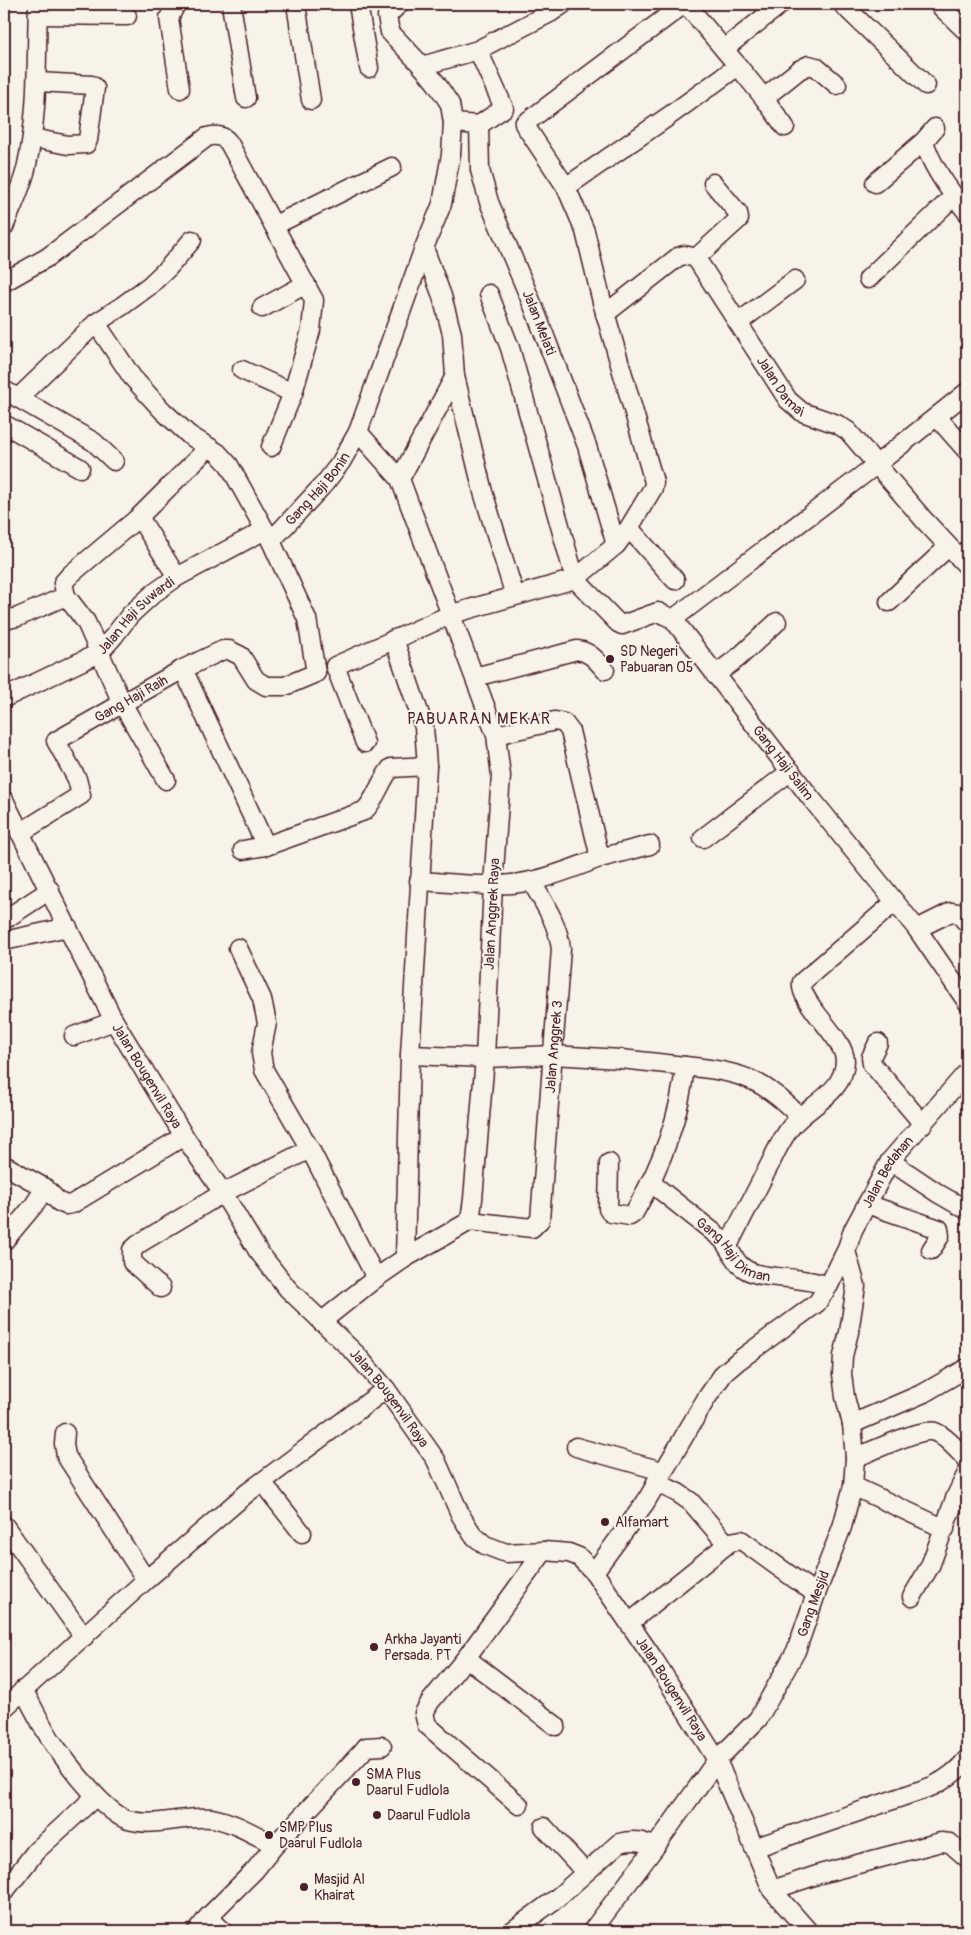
<svg xmlns="http://www.w3.org/2000/svg" width="971" height="1935" font-family="Pangolin,sans-serif">
  <style>
    .lines { fill: none; stroke-linecap: round; stroke-linejoin: round }
    .minor-casing { stroke: #4a1f2b; stroke-width: 21 }
    .minor { stroke: #f7f3e8; stroke-width: 18 }
    .poi-dot { fill: #4a1f2b; stroke: #f7f3e8; stroke-width: 2 }
    .labels { text-anchor: middle; dominant-baseline: central; stroke-width: 4; stroke-linejoin: round; paint-order: stroke }
    .street-label { font-size: 14px; fill: #4a1f2b; stroke: #f7f3e8 }
    .poi-label { font-size: 14px; fill: #4a1f2b; stroke: #f7f3e8; text-anchor: start }
    .quarter-label { font-size: 16px; letter-spacing: 1px; fill: #4a1f2b; stroke: #f7f3e8 }
  </style>
  <rect width="100%" height="100%" fill="#f7f3e8"/>
  <filter id="ink" filterUnits="userSpaceOnUse"><feTurbulence type="fractalNoise" baseFrequency=".02" numOctaves="2"/><feDisplacementMap in="SourceGraphic" scale="10" xChannelSelector="R" yChannelSelector="G"/><feConvolveMatrix kernelMatrix="1 2 1 2 8 2 1 2 1" color-interpolation-filters="sRGB"/></filter>
  <g filter="url(#ink)">
    <g class="lines">
      <g class="minor-casing">
        <g id="minor">
          <polyline points="176,4 169,18 180,89"/>
          <polyline points="231,4 246,98"/>
          <polyline points="296,4 311,100"/>
          <polyline points="358,4 369,68"/>
          <polyline points="399,4 387,16 390,32 422,66 436,83 450,104 453,123 451,154 442,204 424,248 358,432 400,479 496,735 501,776 493,884 485,1058 473,1199 470,1221"/>
          <polyline points="686,4 738,66"/>
          <polyline points="842,4 926,85"/>
          <polyline points="938,4 967,32"/>
          <polyline points="38,15 127,16"/>
          <polyline points="511,33 550,13 563,4"/>
          <polyline points="724,49 781,4"/>
          <polyline points="478,50 504,108 479,125"/>
          <polyline points="422,66 478,50 508,34"/>
          <polyline points="764,98 799,70 809,65 816,67 837,85"/>
          <path id="s1" d="M453,123L479,125L480,170L489,202L534,308L587,446L616,545"/>
          <path d="M935,128L924,141C931,165 951,193 967,212"/>
          <polyline points="32,138 68,145 86,144 88,140 95,88 92,85 38,82"/>
          <polyline points="875,183 924,141"/>
          <polyline points="566,187 524,124 684,4"/>
          <polyline points="275,225 392,167"/>
          <path d="M4,227C11,209 21,189 26,169C39,113 36,61 38,4"/>
          <polyline points="424,248 442,296 452,334 455,376 483,492 515,596"/>
          <polyline points="696,258 739,219 738,213 713,183"/>
          <polyline points="868,279 954,196"/>
          <path d="M4,282L48,257L207,137C216,134 224,136 229,143L314,300L311,330L293,393L271,447"/>
          <path id="s2" d="M489,294L510,348L575,579L618,623L622,625L658,612L673,619L810,797L917,929L967,1002"/>
          <polyline points="262,308 306,284"/>
          <path id="s3" d="M605,314L678,257L684,255L696,258L788,400L802,412L837,424L848,431L924,520L967,566"/>
          <polyline points="739,322 795,280"/>
          <polyline points="242,370 293,393"/>
          <polyline points="4,390 94,442 114,461"/>
          <polyline points="18,398 96,323 122,306 149,286 169,267 192,240"/>
          <polyline points="937,417 967,451"/>
          <polyline points="4,424 80,468"/>
          <polyline points="400,479 455,376"/>
          <polyline points="139,517 177,577"/>
          <polyline points="629,528 675,580"/>
          <path id="s4" d="M271,541L325,483L341,462L358,432"/>
          <polyline points="889,602 948,547"/>
          <polyline points="673,619 876,465 967,392"/>
          <polyline points="4,620 18,617 66,596"/>
          <polyline points="394,639 424,727 427,766 410,1055 405,1258"/>
          <polyline points="183,669 266,846"/>
          <polyline points="715,675 739,657 777,622"/>
          <path d="M475,677L577,650C591,652 597,661 605,670"/>
          <path id="s5" d="M4,698L99,653L114,636L130,615L154,593L177,577L265,530"/>
          <polyline points="365,743 335,666 452,614 575,579 616,545 629,528 653,488 654,482 602,302 585,231 566,187 669,116 738,66 764,98 785,127"/>
          <polyline points="166,780 122,703 86,622 66,596 63,583 70,575 139,517 209,447"/>
          <path id="s6" d="M4,800L114,1021L184,1136L223,1193L258,1251L288,1289L356,1354L386,1389L436,1460L461,1516L473,1535L485,1545L506,1553L544,1551L569,1553L579,1557L594,1572L655,1661L717,1760L772,1890L808,1931"/>
          <path id="s7" d="M20,833L81,795L77,779L56,741L183,669L223,650H229L241,656L256,680L266,686H285L316,673L307,619L271,541L229,465L218,453L189,435L163,411L132,377L96,323"/>
          <polyline points="703,838 791,771"/>
          <path d="M243,850L266,846L364,811C376,800 380,781 391,768L427,766"/>
          <polyline points="600,858 650,845"/>
          <path d="M419,881C455,883 495,889 531,881C555,876 578,866 600,858L570,731L564,723L555,721L496,735"/>
          <polyline points="4,920 50,890"/>
          <polyline points="917,929 951,912 958,913 967,923"/>
          <polyline points="4,941 68,927"/>
          <polyline points="238,948 262,999 267,1023 261,1053 264,1070 310,1149 376,1278"/>
          <polyline points="74,1036 114,1021"/>
          <polyline points="878,1043 871,1057 872,1064 923,1124"/>
          <path d="M410,1055L485,1058L553,1055L621,1059L685,1066C680,1118 660,1168 634,1213L630,1216L611,1213L608,1209L609,1163"/>
          <path d="M685,1066C740,1072 761,1077 800,1117"/>
          <polyline points="890,1161 939,1194 967,1210"/>
          <polyline points="4,1165 45,1188 59,1202 66,1205 72,1204 184,1136"/>
          <path id="s8" d="M650,1182L722,1239C729,1247 732,1257 740,1265C753,1278 777,1276 795,1279C806,1280 818,1283 829,1285"/>
          <polyline points="867,1204 939,1229 940,1236 931,1250"/>
          <polyline points="4,1241 34,1205 45,1188"/>
          <path d="M728,1246C742,1218 756,1191 770,1164C776,1151 782,1138 791,1127C808,1105 844,1094 845,1061C845,1037 798,1003 802,982L895,902"/>
          <polyline points="161,1288 132,1262 132,1250 140,1243 223,1193 310,1149"/>
          <path id="s9" d="M321,1322L376,1278L405,1258L470,1221L532,1228L540,1220L561,949C558,923 544,903 531,881"/>
          <polyline points="852,1424 924,1393 967,1368"/>
          <polyline points="65,1433 64,1444 66,1456 146,1580"/>
          <polyline points="576,1447 662,1471"/>
          <path d="M855,1458C869,1452 923,1427 935,1432C947,1437 958,1451 967,1460"/>
          <polyline points="262,1482 302,1533"/>
          <polyline points="656,1482 678,1493 691,1502 727,1544"/>
          <polyline points="853,1486 945,1529"/>
          <polyline points="4,1525 84,1637"/>
          <path id="s10" d="M594,1572L645,1503L706,1399L724,1373L738,1361L817,1303L829,1285L846,1251L853,1230L890,1161L967,1072"/>
          <polyline points="912,1597 930,1566 956,1496 967,1473"/>
          <polyline points="629,1623 730,1542 741,1540 816,1594"/>
          <polyline points="466,1658 556,1726"/>
          <path d="M23,1690C35,1710 44,1732 58,1750C72,1769 106,1813 128,1820C155,1828 184,1815 212,1818C234,1822 255,1835 275,1845"/>
          <polyline points="4,1708 146,1580 247,1493 386,1389"/>
          <polyline points="519,1805 427,1725 424,1713 430,1702 466,1658 544,1551"/>
          <polyline points="544,1827 585,1872"/>
          <path d="M754,1848L933,1786C947,1779 957,1772 967,1759"/>
          <polyline points="772,1890 820,1874 941,1842 950,1843 967,1858"/>
          <polyline points="4,1892 36,1851 96,1796"/>
          <polyline points="208,1917 255,1870 275,1845 362,1752 366,1747 382,1746"/>
          <polyline points="197,1931 208,1917 223,1931"/>
          <path d="M512,1931L557,1898L619,1843C633,1839 642,1841 655,1847"/>
          <path id="s11" d="M592,1931L655,1847L717,1760L758,1719L796,1651L816,1594L842,1527L853,1486L855,1458L852,1424L845,1397L842,1374L843,1356L849,1332L856,1286L846,1251"/>
        </g>
      </g>
      <use href="#minor" class="minor"/>
    </g>
  </g>
  <g class="poi-dot">
    <circle cx="610" cy="659" r="5"/>
    <circle cx="605" cy="1522" r="5"/>
    <circle cx="374" cy="1647" r="5"/>
    <circle cx="356" cy="1782" r="5"/>
    <circle cx="377" cy="1815" r="5"/>
    <circle cx="269" cy="1835" r="5"/>
    <circle cx="304" cy="1887" r="5"/>
  </g>
  <g class="labels">
    <g class="street-label">
      <text stroke="none"><textPath href="#s1" startOffset="235">Jalan Melati</textPath></text>
      <text stroke="none"><textPath href="#s3" startOffset="265">Jalan Damai</textPath></text>
      <text stroke="none"><textPath href="#s4" startOffset="70">Gang Haji Bonin</textPath></text>
      <text stroke="none"><textPath href="#s5" startOffset="158">Jalan Haji Suwardi</textPath></text>
      <text stroke="none"><textPath href="#s7" startOffset="218">Gang Haji Raih</textPath></text>
      <text stroke="none"><textPath href="#s2" startOffset="600">Gang Haji Salim</textPath></text>
      <text transform="translate(492 914) rotate(-87)">Jalan Anggrek Raya</text>
      <text stroke="none"><textPath href="#s9" startOffset="428">Jalan Anggrek 3</textPath></text>
      <text stroke="none"><textPath href="#s6" startOffset="311">Jalan Bougenvil Raya</textPath></text>
      <text stroke="none"><textPath href="#s10" startOffset="504">Jalan Bedahan</textPath></text>
      <text stroke="none"><textPath href="#s8" startOffset="109">Gang Haji Diman</textPath></text>
      <text stroke="none"><textPath href="#s6" startOffset="716">Jalan Bougenvil Raya</textPath></text>
      <text stroke="none"><textPath href="#s11" startOffset="398">Gang Mesjid</textPath></text>
      <text stroke="none"><textPath href="#s6" startOffset="1151">Jalan Bougenvil Raya</textPath></text>
    </g>
    <g class="poi-label">
      <text x="620" y="651">SD Negeri<tspan x="620" dy="16">Pabuaran 05</tspan></text>
      <text x="615" y="1522">Alfamart</text>
      <text x="384" y="1639">Arkha Jayanti<tspan x="384" dy="16">Persada. PT</tspan></text>
      <text x="366" y="1774">SMA Plus<tspan x="366" dy="16">Daarul Fudlola</tspan></text>
      <text x="387" y="1815">Daarul Fudlola</text>
      <text x="279" y="1827">SMP Plus<tspan x="279" dy="16">Daarul Fudlola</tspan></text>
      <text x="314" y="1879">Masjid Al<tspan x="314" dy="16">Khairat</tspan></text>
    </g>
    <g class="quarter-label">
      <text x="479" y="719">PABUARAN MEKAR</text>
    </g>
  </g>
  <rect width="971" height="1935" fill="none" stroke="#f7f3e8" stroke-width="20"/>
  <rect x="10" y="10" width="951" height="1915" fill="none" stroke="#4a1f2b" stroke-width="2" filter="url(#ink)"/>
</svg>
